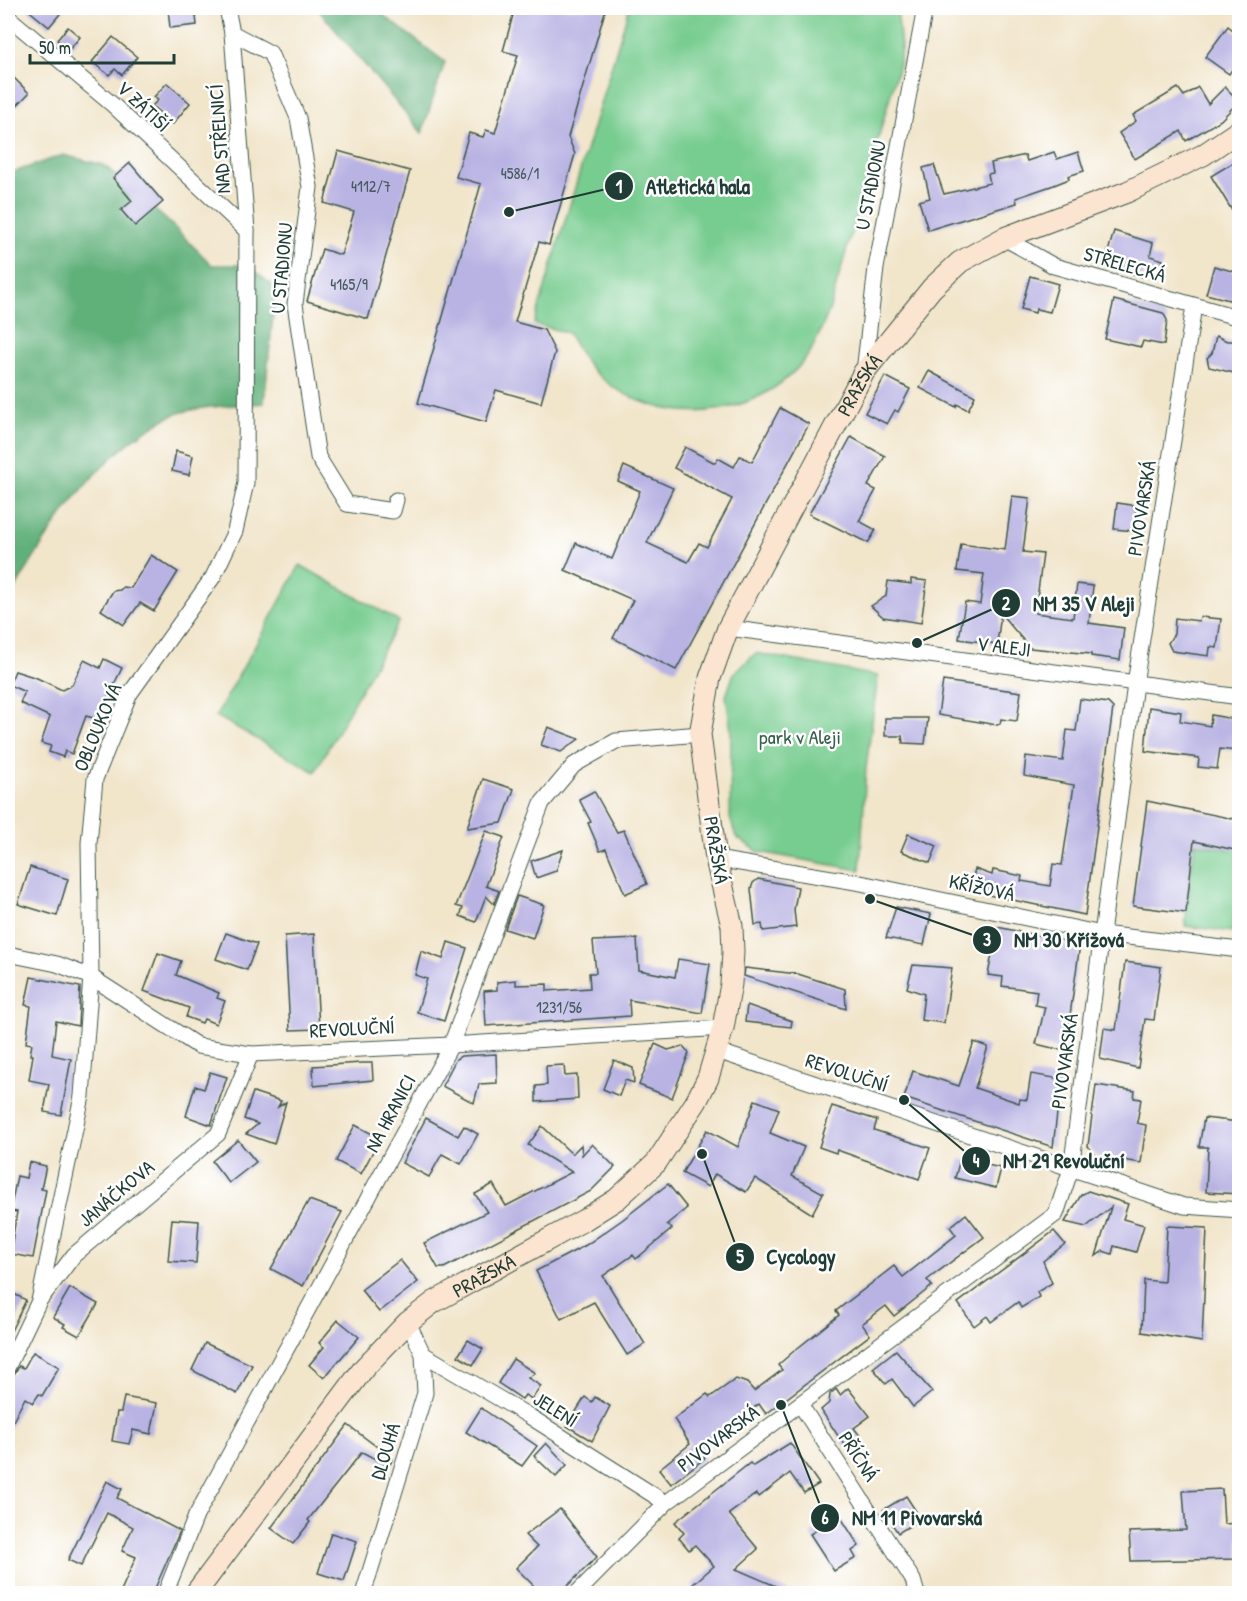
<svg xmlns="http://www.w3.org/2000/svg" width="1247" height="1601" font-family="'Patrick Hand',sans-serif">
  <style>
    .green { fill: #77cc8f; stroke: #4b8462; stroke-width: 1.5 }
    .forest { fill: #61b07a; stroke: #407657; stroke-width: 1.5 }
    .building { fill: #b9b3e3 }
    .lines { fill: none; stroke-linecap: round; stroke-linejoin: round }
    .street-casing { stroke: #3e564a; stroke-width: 17 }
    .secondary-casing { stroke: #3e564a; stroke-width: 23 }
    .street { stroke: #fff; stroke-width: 15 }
    .secondary { stroke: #fce5d0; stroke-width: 21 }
    .labels { text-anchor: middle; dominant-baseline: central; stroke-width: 5; stroke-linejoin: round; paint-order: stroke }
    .number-label { font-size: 16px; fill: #465a60 }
    .street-label { font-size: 20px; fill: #1f3d34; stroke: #fff }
    .park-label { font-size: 20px; fill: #35614b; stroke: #fff }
    .leader { fill: none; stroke: #1f3d34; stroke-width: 2 }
    .callout-dot { fill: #1f3d34; stroke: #fff; stroke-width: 2 }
    .mark-label { font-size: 18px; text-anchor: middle; font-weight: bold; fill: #fff }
    .callout-label { font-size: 21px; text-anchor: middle; font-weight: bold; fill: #1f3d34; stroke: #fff; stroke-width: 5; stroke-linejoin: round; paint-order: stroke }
  </style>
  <rect width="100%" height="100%" fill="#fff"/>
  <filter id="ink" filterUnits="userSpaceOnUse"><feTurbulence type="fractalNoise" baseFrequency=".0167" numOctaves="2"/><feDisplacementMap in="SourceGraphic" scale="12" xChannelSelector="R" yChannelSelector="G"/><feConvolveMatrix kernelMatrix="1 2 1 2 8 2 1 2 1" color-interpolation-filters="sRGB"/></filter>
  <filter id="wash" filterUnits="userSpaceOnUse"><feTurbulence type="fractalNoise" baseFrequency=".008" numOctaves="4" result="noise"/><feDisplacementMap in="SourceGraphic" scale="24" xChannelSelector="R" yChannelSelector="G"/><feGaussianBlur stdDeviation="1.35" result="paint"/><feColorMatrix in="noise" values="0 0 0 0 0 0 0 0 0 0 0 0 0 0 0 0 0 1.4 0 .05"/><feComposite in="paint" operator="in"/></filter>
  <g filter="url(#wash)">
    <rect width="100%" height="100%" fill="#f1e5ca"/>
    <g class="green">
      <path d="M629,8H897L901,47L899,65L830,308C823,325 817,343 806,358C757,422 661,429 600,377C586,365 577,349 568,333L534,324Z"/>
      <polygon points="300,565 399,621 315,772 216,716"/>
      <polygon points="756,653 878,676 866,768 860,870 759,852 736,837 730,818 731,731 726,696 734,673"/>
      <polygon points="1195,843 1239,851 1239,881 1233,932 1185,926"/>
    </g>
    <g class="forest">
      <polygon points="317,8 374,8 445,62 422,133"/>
      <path d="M63,155L104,165L171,224L212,265H247L276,288L264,403C238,406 193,405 169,417C95,454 48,532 8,601V174Z"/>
    </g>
    <g id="blocks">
      <g class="building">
        <polygon points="26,8 65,8 49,27"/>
        <polygon points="168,8 195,8 197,25 170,28"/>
        <polygon points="515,8 606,8 568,137 575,154 549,245 539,242 515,322 544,330 555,352 541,403 496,390 486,422 418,403 481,184 456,177 469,133 483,137 486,130 495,133 518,55 503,51"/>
        <polygon points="1228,26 1239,35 1239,59 1229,74 1205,57"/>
        <polygon points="68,27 80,37 69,50 57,40"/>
        <polygon points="113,37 137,57 122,75 115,69 109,75 92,62"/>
        <polygon points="8,72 29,93 8,115"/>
        <polygon points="167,83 190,103 173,124 152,106 158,100 154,97"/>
        <polygon points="1198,87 1208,104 1225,87 1239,101 1221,120 1186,141 1181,131 1135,159 1119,133 1136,121 1133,115 1178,88 1184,96"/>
        <polygon points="338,151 410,171 368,319 307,301 322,249 341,255 354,212 324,203"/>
        <polygon points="1054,152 1057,159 1078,152 1084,171 1068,176 1069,179 1054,185 1016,198 1017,203 928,230 919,201 930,198 923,168 934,165 944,194 990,183 988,174 993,173 991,163 1025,155 1027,161"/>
        <polygon points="1239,159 1239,222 1211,176"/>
        <polygon points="130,163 163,202 135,226 121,210 132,201 113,178"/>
        <polygon points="1114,231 1153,243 1150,256 1163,260 1158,277 1145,273 1144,277 1104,266"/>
        <polygon points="1214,266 1239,273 1233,301 1206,294"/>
        <polygon points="1030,276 1058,284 1050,312 1036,309 1035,313 1021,309"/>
        <polygon points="1114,300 1163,313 1167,320 1164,345 1143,341 1141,347 1105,339"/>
        <polygon points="1216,336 1227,341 1236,341 1239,347 1238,374 1209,367 1207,358 1212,353"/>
        <polygon points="929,371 975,396 968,410 957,404 956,407 920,388"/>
        <polygon points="885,376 910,389 898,412 895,410 887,424 865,413"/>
        <polygon points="780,408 809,424 676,670 613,638 633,600 565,570 576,543 612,559 640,491 618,481 624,466 673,488 647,543 688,562 699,543 707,547 732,499 674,468 685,447 715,463 718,458 734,467 740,456 752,462"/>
        <polygon points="851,437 885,456 868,486 876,490 859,521 876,530 868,543 809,514"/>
        <polygon points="176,451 193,456 189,475 172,471"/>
        <polygon points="1012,496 1030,498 1023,552 1043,554 1035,613 1073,618 1077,584 1093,586 1089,623 1124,628 1120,660 1091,656 1091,654 1030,648 1001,614 997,644 959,639 965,602 980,604 984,574 957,571 961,544 1005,550"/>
        <polygon points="1117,503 1137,506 1134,531 1114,529"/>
        <polygon points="151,555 178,572 154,611 140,603 124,625 101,610 113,591 120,590 123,587 131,588"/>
        <polygon points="911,579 927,581 921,623 883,617 871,606 886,596 888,581 911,584"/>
        <polygon points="1200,617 1221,619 1217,648 1210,647 1209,656 1172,651 1168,643 1174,634 1175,618 1199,621"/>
        <polygon points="104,659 122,668 97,719 86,716 72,754 65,751 63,757 49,752 51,746 41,743 50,717 20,703 25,692 9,685 15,671 37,678 62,690 72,685 84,660 100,668"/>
        <polygon points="943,681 1021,692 1017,721 1001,719 1000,724 997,725 938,715"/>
        <polygon points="1080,699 1108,703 1113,708 1085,915 988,895 988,893 970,888 975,869 992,875 993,870 1022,876 1021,881 1050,886 1053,864 1062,865 1074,785 1024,776 1026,756 1063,761 1067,730 1076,731"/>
        <polygon points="1149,707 1181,712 1180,721 1210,726 1211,715 1239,720 1236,751 1220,749 1217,769 1198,767 1199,758 1145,751"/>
        <polygon points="885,718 928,718 925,744 903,743 902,736 885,736"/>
        <polygon points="548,727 579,739 561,752 541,745"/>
        <polygon points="483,779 514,789 502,823 467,828"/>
        <polygon points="594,791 617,832 624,830 647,884 625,894 606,849 600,851 588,823 591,822 579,799"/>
        <polygon points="1147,801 1239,820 1239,851 1194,841 1186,913 1133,906"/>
        <polygon points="486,831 504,837 486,886 499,891 494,904 486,896 476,922 460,916 463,908 456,906"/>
        <polygon points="908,834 937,846 930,863 901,851"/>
        <polygon points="563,850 556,871 536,878 531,861"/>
        <polygon points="30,867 68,879 57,916 18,904"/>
        <polygon points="758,879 798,887 794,910 796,927 763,931 762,924 755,925 751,889 753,883"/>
        <polygon points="517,896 544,905 533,938 505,929"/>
        <polygon points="896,907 931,914 924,945 886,938"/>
        <polygon points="997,927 1080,944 1065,1051 1036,1044 1045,1007 1035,1005 1037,991 1002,986 1003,977 988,975"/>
        <polygon points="226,933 257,944 247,970 216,959"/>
        <polygon points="314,934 319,1029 290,1030 285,936"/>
        <polygon points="637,939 639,970 675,977 678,959 710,964 702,1013 629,1000 630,1016 486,1026 484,991 497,990 497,982 516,980 516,985 547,984 547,991 590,988 589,973 596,973 593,941"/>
        <polygon points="448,942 467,948 444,1021 417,1012 427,979 415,975 421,951 443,959"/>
        <polygon points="158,953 181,961 176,975 219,993 217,998 225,1001 216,1024 204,1019 202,1023 186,1017 189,1008 144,991"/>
        <polygon points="1125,962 1161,967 1154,1020 1145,1019 1138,1068 1100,1059 1104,1028 1116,1030"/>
        <polygon points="913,965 952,968 944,1023 921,1020 924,994 907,988"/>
        <polygon points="745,968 798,974 845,989 846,1009 744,976"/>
        <polygon points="31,977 80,987 78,1026 56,1021 52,1055 71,1059 61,1115 44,1112 49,1084 29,1080 33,1055 30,1055 32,1044 26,1043 31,1006 25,1005"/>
        <polygon points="747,1005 792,1021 791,1027 745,1022"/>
        <polygon points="974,1042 988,1047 975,1088 1019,1103 1020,1099 1027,1100 1031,1074 1061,1079 1053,1147 904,1098 913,1071 959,1086"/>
        <polygon points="655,1044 668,1050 683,1046 689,1053 672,1098 639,1085"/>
        <polygon points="496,1054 497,1083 479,1084 474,1103 442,1086 456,1059 461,1056"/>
        <polygon points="614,1060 633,1068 634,1083 625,1080 619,1096 603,1089"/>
        <polygon points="362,1063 372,1063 373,1080 314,1086 313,1066"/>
        <polygon points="564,1065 565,1076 577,1075 578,1099 536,1102 536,1086 547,1085 546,1066"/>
        <polygon points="210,1072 227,1077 211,1125 186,1116 195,1086 204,1089"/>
        <polygon points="1096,1085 1135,1091 1134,1098 1141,1099 1137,1123 1146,1125 1141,1163 1096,1156 1088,1146"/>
        <polygon points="253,1092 281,1101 278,1107 286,1102 274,1144 246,1134 258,1124 244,1119"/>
        <polygon points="755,1100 779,1109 770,1133 804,1147 792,1176 823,1193 812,1214 755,1178 746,1192 715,1174 708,1187 682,1173 707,1130 738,1147"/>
        <polygon points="832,1106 877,1120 874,1130 930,1148 919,1179 837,1150 836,1153 819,1147"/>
        <polygon points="426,1118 458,1136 464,1126 478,1134 461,1164 442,1154 429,1177 402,1163"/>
        <polygon points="1204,1118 1239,1122 1239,1194 1206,1192 1208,1147 1199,1147"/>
        <polygon points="355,1125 380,1138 361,1174 336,1161"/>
        <polygon points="542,1126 572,1154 581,1145 582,1155 592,1144 615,1167 591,1191 444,1268 438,1268 424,1243 487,1212 475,1194 493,1184 506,1206 572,1172 528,1145"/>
        <polygon points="238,1140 256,1162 229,1183 212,1161"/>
        <polygon points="960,1159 1001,1168 996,1188 955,1178"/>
        <polygon points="29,1162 46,1166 41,1189 46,1190 33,1258 10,1254 17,1212 10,1211 17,1176 26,1178"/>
        <polygon points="668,1184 687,1208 667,1224 672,1229 636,1259 633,1255 603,1276 645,1344 627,1355 594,1302 561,1319 536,1271 586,1245 622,1220"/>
        <polygon points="1088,1191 1128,1204 1123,1219 1144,1225 1136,1252 1114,1246 1112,1254 1103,1251 1096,1256 1111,1207 1086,1227 1065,1222 1081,1195"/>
        <polygon points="309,1200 342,1212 303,1286 271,1269"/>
        <polygon points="966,1214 984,1237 927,1280 932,1286 894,1316 886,1306 862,1324 870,1335 766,1414 759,1404 698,1449 705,1458 671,1484 659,1469 690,1444 674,1419 707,1394 710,1397 736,1379 747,1383 754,1391 782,1370 778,1365 794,1351 839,1315 836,1311 894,1266 903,1277 956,1235 950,1227"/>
        <polygon points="172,1219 199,1221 196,1263 168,1261"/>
        <polygon points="1167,1226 1207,1228 1202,1342 1142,1332 1144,1280 1164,1282"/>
        <polygon points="1054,1231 1065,1244 1043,1261 1052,1283 1037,1292 1039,1297 1021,1308 1018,1302 991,1322 987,1316 974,1326 958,1303"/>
        <polygon points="400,1260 418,1282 379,1312 361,1290"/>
        <polygon points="70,1288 98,1304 79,1336 63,1327 65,1324 53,1317"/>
        <polygon points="8,1291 26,1300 8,1337"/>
        <polygon points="338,1320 359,1337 324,1378 309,1365 324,1347 319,1343"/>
        <polygon points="468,1340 483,1349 473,1365 458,1356"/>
        <polygon points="205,1343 252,1365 237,1394 192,1370"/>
        <polygon points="896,1350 932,1392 913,1407 892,1379 886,1384 873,1368"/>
        <polygon points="33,1352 59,1367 42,1396 39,1394 33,1403 25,1398 8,1431 8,1376 14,1374 19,1366 24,1368"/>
        <polygon points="513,1359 535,1373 528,1378 541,1386 532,1399 525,1395 522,1399 498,1383"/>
        <polygon points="848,1388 870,1416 854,1428 861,1437 846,1448 821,1410 829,1403 830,1394 836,1389 840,1395"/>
        <polygon points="124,1397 157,1403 151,1434 133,1430 129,1444 112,1441 117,1412 121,1412"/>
        <polygon points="585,1397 592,1402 595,1397 610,1406 592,1441 567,1426"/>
        <polygon points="481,1408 537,1446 522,1466 466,1432"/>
        <polygon points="348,1425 393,1459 389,1466 362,1452 308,1520 310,1522 293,1544 271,1528"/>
        <polygon points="546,1443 567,1465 556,1477 534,1456"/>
        <polygon points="790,1443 819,1484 804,1493 790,1473 759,1497 756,1494 729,1514 758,1549 736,1569 792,1593 700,1593 692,1585 714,1566 695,1545 689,1550 679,1538 684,1533 675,1522 750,1463 753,1466"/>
        <polygon points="107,1481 122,1489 117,1498 180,1531 153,1593 120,1593 136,1557 122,1551 133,1527 107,1513 81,1566 68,1560"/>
        <polygon points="1222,1489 1224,1524 1239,1523 1239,1559 1131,1561 1129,1532 1186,1530 1183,1491"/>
        <polygon points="906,1496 921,1519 898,1533 883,1510"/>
        <polygon points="560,1509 597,1557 560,1593 541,1593 516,1568 537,1547 525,1535"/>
        <polygon points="840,1516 859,1546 852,1551 856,1558 834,1571 810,1534"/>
        <polygon points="331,1533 357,1541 344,1581 318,1573"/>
      </g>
    </g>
  </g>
  <g filter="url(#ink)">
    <use href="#blocks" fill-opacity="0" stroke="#3e564a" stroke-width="1.5"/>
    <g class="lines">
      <g class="street-casing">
        <g id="street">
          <polyline points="8,17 113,105 247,231"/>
          <polyline points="232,33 270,53 298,118 310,187 295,304 318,457 347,504 393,511 396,500"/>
          <polyline points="1004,238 1054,266 1240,318"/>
          <polyline points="864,372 876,268 925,8"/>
          <polyline points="728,628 1240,697"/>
          <polyline points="716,859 856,882 1102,934 1240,950"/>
          <polyline points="8,954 57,964 91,977 198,1046 251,1054 451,1045 723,1028"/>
          <polyline points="717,1051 1184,1206 1240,1210"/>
          <polyline points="39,1301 82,1096 91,977 89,843 95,779 129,695 213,577 235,531 246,483 247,231 232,33 227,8"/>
          <polyline points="423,1354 529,1416 666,1503"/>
          <polyline points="8,1366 39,1301 74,1255 218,1134 251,1054"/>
          <polyline points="800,1404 913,1580 917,1594"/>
          <polyline points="165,1594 196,1516 451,1045 542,803 574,765 616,741 700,734"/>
          <polyline points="363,1594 425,1393 423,1354 408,1322"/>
          <polyline points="576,1594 666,1503 1056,1214 1071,1169 1135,684 1194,306"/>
        </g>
      </g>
      <g class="secondary-casing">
        <g id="secondary">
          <path id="s1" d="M195,1594L364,1368L408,1322L434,1302L584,1220L617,1199L656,1163L696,1102L708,1078L723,1028L731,984L733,952L732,926L716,859L700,734L710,678L728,628L864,372L932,288L960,262L1004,238L1127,192L1203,155L1240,130"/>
        </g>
      </g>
      <use href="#street" class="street"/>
      <use href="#secondary" class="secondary"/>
    </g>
  </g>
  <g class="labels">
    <g class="number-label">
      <text x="520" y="173">4586/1</text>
      <text x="371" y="186">4112/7</text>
      <text x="349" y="284">4165/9</text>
      <text x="559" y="1007">1231/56</text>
    </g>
    <g class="street-label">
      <text transform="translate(144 106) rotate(43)">V ZÁTIŠÍ</text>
      <text transform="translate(219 139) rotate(-94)">NAD STŘELNICÍ</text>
      <text transform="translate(870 185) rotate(-79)">U STADIONU</text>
      <text transform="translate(1125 264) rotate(16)">STŘELECKÁ</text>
      <text transform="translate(281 268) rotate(-85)">U STADIONU</text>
      <text stroke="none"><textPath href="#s1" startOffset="1478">PRAŽSKÁ</textPath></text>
      <text transform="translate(1141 508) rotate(-81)">PIVOVARSKÁ</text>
      <text transform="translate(1004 646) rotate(7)">V ALEJI</text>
      <text transform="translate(97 727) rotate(-67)">OBLOUKOVÁ</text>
      <text transform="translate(717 850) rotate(80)">PRAŽSKÁ</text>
      <text transform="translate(982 887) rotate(12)">KŘÍŽOVÁ</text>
      <text transform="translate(352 1028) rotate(-3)">REVOLUČNÍ</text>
      <text transform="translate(1064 1061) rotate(-82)">PIVOVARSKÁ</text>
      <text transform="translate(847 1072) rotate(18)">REVOLUČNÍ</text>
      <text transform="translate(390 1113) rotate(-62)">NA HRANICI</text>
      <text transform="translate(116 1193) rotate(-40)">JANÁČKOVA</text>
      <text stroke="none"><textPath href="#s1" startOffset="435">PRAŽSKÁ</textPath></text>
      <text transform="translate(556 1409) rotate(32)">JELENÍ</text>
      <text transform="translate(718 1438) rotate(-37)">PIVOVARSKÁ</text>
      <text transform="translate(385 1451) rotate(-73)">DLOUHÁ</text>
      <text transform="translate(859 1456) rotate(57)">PŘÍČNÁ</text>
    </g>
    <g class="park-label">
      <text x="800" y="736">park v Aleji</text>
    </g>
  </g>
  <path class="leader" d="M509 212L619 186M917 643L1006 603M870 899L987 940M904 1100L976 1161M702 1154L740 1257M781 1405L825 1518"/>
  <g class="callout-dot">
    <circle cx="509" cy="212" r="6"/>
    <circle cx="917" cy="643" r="6"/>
    <circle cx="870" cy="899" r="6"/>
    <circle cx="904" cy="1100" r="6"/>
    <circle cx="702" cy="1154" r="6"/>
    <circle cx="781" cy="1405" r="6"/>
    <circle cx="619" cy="186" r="15"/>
    <circle cx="1006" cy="603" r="15"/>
    <circle cx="987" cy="940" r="15"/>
    <circle cx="976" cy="1161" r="15"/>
    <circle cx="740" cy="1257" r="15"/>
    <circle cx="825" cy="1518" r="15"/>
  </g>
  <g class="mark-label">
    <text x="619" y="193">1</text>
    <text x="1006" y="610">2</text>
    <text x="987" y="946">3</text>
    <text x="976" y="1167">4</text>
    <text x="740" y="1263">5</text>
    <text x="825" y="1524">6</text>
  </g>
  <g class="callout-label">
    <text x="698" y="194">Atletická hala</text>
    <text x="1084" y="611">NM 35 V Aleji</text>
    <text x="1069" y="947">NM 30 Křížová</text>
    <text x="1064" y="1168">NM 29 Revoluční</text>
    <text x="801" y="1264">Cycology</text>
    <text x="917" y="1525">NM 11 Pivovarská</text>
  </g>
  <rect width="1247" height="1601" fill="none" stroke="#fff" stroke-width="30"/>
  <path d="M30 54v9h144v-9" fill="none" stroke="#1f3d34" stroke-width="3"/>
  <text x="39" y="54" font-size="18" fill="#1f3d34" stroke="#ffffff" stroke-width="4.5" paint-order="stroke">50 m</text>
</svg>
